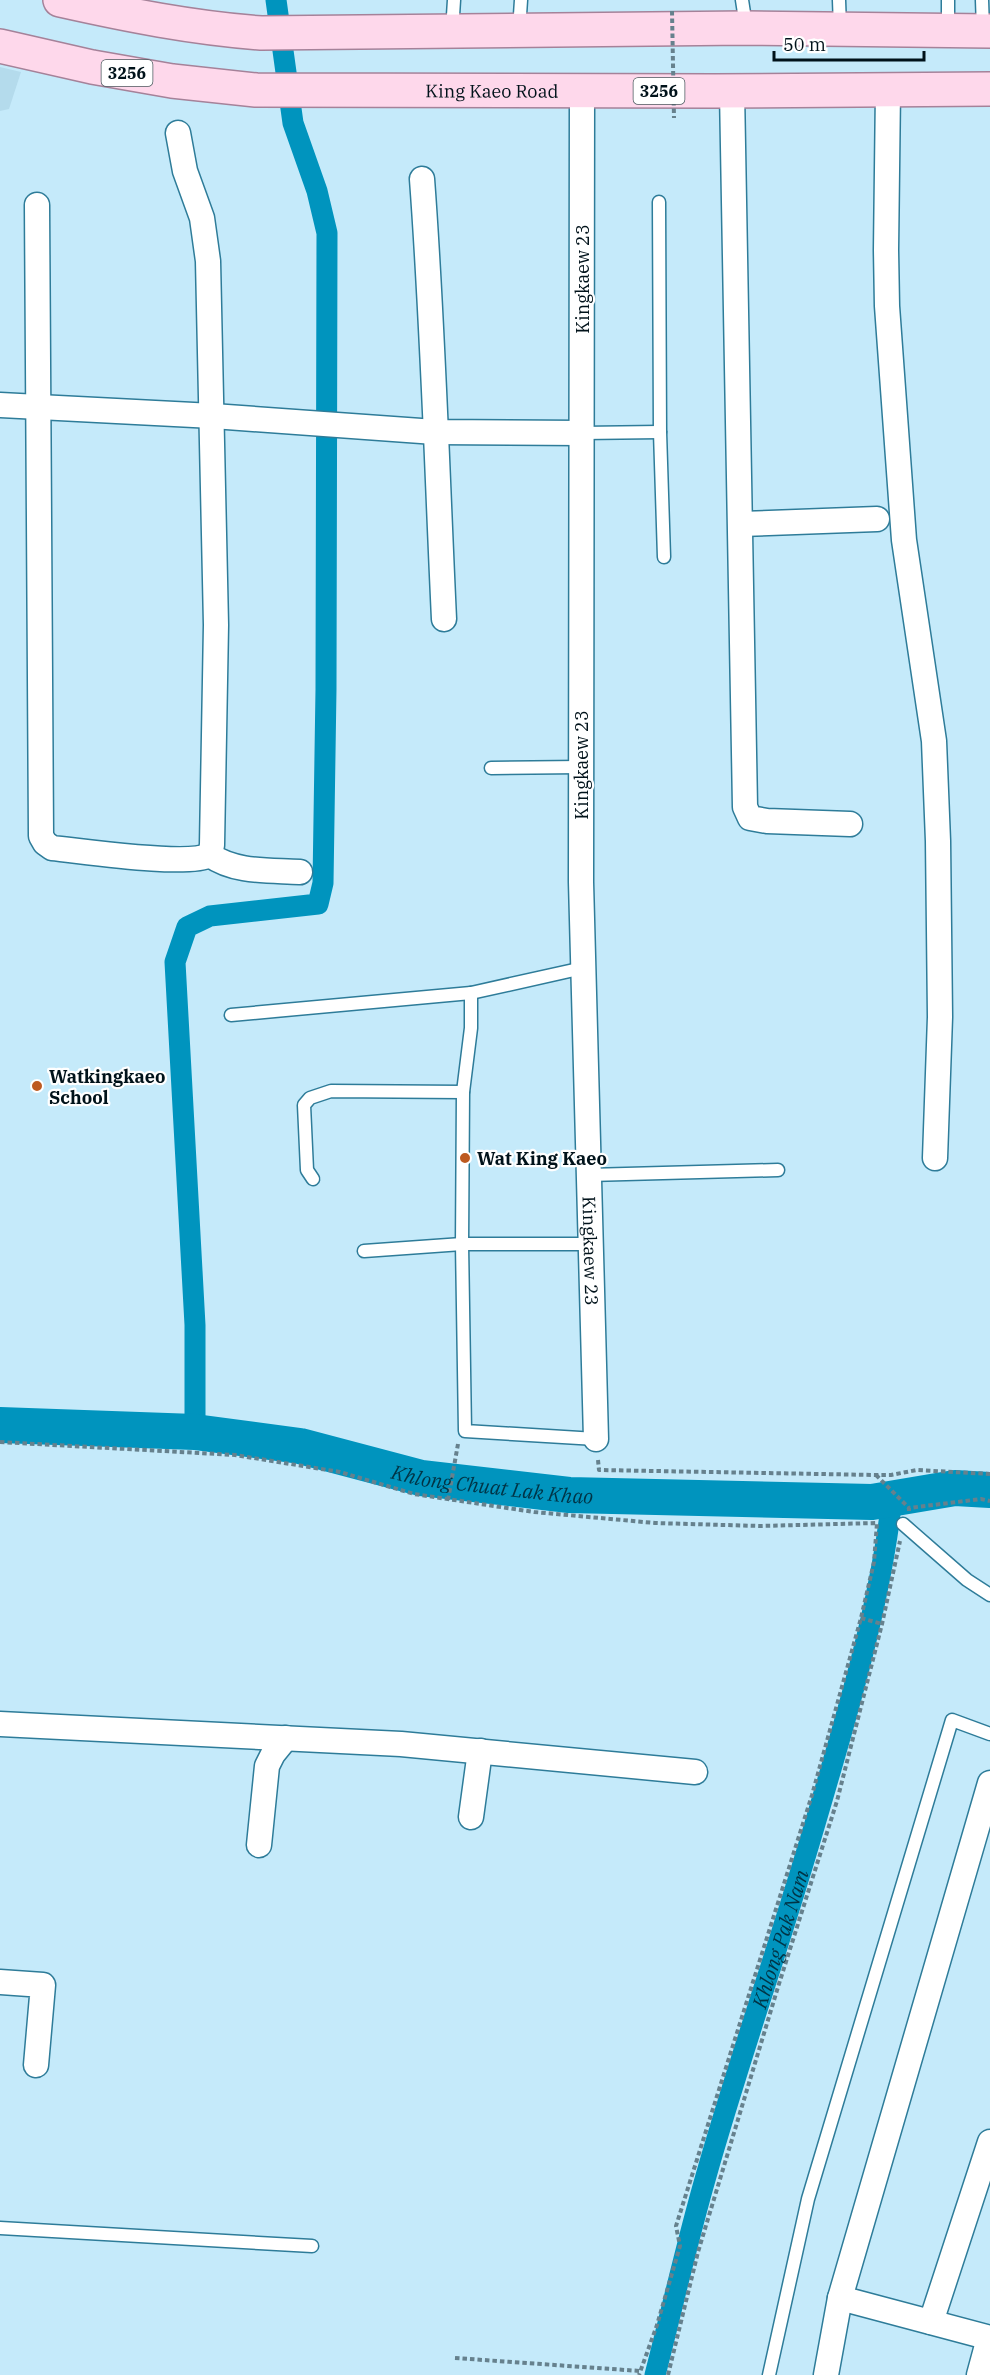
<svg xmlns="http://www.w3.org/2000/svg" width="990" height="2375" font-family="'IBM Plex Serif',serif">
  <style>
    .built { fill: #b4dbec }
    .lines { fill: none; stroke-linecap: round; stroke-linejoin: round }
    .canal { stroke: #0094be; stroke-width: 21 }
    .river { stroke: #0094be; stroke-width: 36 }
    .service-casing { stroke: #2e7c99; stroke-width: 15 }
    .minor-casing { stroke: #2e7c99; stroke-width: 27 }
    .primary-casing { stroke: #a58299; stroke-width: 36 }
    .path { stroke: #66818d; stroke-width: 4; stroke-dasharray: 4.5 3; stroke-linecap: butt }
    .service { stroke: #fff; stroke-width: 12 }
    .minor { stroke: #fff; stroke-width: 24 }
    .primary { stroke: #fed8eb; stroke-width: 33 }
    .path-bridge { stroke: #66818d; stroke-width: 4; stroke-dasharray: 4.5 3; stroke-linecap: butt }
    .poi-dot { fill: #bd5a20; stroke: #fff; stroke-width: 2 }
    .labels { text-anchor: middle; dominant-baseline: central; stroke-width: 4.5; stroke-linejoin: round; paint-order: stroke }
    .shield { fill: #fff; stroke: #4c595f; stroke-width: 1.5 }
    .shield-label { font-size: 16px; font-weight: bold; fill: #00121a }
    .street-label { font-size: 18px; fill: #00121a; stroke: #fff }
    .poi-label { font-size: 18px; font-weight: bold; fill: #00121a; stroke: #fff; text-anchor: start }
    .water-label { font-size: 20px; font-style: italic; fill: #003446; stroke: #fff }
  </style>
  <rect width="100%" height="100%" fill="#c5eafa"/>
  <polygon class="built" points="0,67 21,72 9,109 0,111"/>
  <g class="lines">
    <g class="canal">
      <polyline points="195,1432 195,1325 175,962 187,927 210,916 318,904 323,883 326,689 327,233 317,191 293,123 276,0"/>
      <path id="s1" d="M655,2375C672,2309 687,2242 706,2176C739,2059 780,1944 814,1827C845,1721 880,1608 892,1498"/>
    </g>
    <path class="river" id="s2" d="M0,1425L195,1432L300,1446L421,1478L569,1495L872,1502L955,1488L990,1490"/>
    <g class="service-casing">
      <g id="service">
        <polyline points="742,0 746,26"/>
        <polyline points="839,0 840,28"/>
        <polyline points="948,0 948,28"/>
        <polyline points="982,0 983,29"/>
        <polyline points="519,30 521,0"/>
        <polyline points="452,31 454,0"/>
        <polyline points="659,202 660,432 664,557"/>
        <polyline points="582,433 660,432"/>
        <polyline points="491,768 581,767"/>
        <polyline points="471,993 471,1028 463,1092 462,1244 465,1431 596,1439"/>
        <polyline points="231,1015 471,993 583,968"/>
        <polyline points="589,1175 778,1170"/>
        <polyline points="313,1179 307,1170 304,1105 310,1098 331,1091 463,1092"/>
        <polyline points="364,1251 462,1244 591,1244"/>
        <polyline points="903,1524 967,1580 990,1595"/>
        <polyline points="0,2228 312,2246"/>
        <polyline points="769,2375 808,2199 952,1720 990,1734"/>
      </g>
    </g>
    <g class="minor-casing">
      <g id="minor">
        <path id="s3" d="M582,90L581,882L596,1439"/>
        <polyline points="888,90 886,250 887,306 904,540 934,741 938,841 940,1017 935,1158"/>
        <polyline points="732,91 745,807 750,818 767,821 850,824"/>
        <path d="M422,179C433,325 437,472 444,619"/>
        <path d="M37,205L41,836L45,843L52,848C83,851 187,867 210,855L212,845L216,625L208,261L202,218L185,171L178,133"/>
        <polyline points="0,405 213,416 435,432 582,433"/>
        <polyline points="741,524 877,519"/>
        <path d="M210,855C235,873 270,870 300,872"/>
        <polyline points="0,1724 401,1744 695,1772"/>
        <polyline points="471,1817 480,1751"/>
        <polyline points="259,1845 267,1766 273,1754 286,1738"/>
        <polyline points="0,1982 43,1985 36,2065"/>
        <polyline points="840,2298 990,2338"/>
        <polyline points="931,2322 990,2142"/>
        <polyline points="826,2375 840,2298 990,1783"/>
        <polyline points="979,2375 989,2338"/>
      </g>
    </g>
    <g class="primary-casing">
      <g id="primary">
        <path d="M60,0C127,15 193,28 261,33L746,28L990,31"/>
        <path id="s4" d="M0,46L92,67L172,81L256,90L715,91L990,89"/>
      </g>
    </g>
    <g class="path">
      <polyline points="0,1442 235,1455 340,1472 414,1494 534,1512 655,1523 760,1526 877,1523 874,1562 861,1618 812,1795 676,2226 680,2246 657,2325 639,2375"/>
      <polyline points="598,1460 599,1470 876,1475 891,1475 917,1470 990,1474"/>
      <polyline points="876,1475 909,1508"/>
      <polyline points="448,1500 458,1444"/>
      <polyline points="909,1511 909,1508 981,1499 990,1501"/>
      <polyline points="861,1618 882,1624"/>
      <polyline points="455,2358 640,2371"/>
      <polyline points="668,2375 698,2252 778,1987 837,1801 882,1624 900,1541"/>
    </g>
    <use href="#service" class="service"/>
    <use href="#minor" class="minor"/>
    <use href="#primary" class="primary"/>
    <polyline class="path-bridge" points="672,11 674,118"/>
  </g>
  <g class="poi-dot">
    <circle cx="37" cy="1086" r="6"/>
    <circle cx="465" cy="1158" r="6"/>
  </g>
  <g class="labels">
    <g class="shield">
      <rect x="101.5" y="60" width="51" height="26" rx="4.5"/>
      <rect x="633.5" y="78" width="51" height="26" rx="4.5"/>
    </g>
    <g class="shield-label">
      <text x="127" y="73">3256</text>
      <text x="659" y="91">3256</text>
    </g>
    <g class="street-label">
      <text stroke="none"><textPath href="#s4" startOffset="496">King Kaeo Road</textPath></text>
      <text transform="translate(582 279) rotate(-90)">Kingkaew 23</text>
      <text transform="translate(581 765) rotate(-90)">Kingkaew 23</text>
      <text stroke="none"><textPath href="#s3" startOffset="1161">Kingkaew 23</textPath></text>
    </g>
    <g class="poi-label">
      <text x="49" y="1076">Watkingkaeo<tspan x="49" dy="21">School</tspan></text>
      <text x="477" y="1158">Wat King Kaeo</text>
    </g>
    <g class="water-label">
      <text stroke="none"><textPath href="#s2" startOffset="498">Khlong Chuat Lak Khao</textPath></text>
      <text stroke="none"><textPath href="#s1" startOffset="454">Khlong Pak Nam</textPath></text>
    </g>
  </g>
  <path d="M774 51v9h150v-9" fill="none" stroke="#00121a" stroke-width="3"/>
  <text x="783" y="51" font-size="18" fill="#00121a" stroke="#ffffff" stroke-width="4.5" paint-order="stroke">50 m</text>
</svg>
